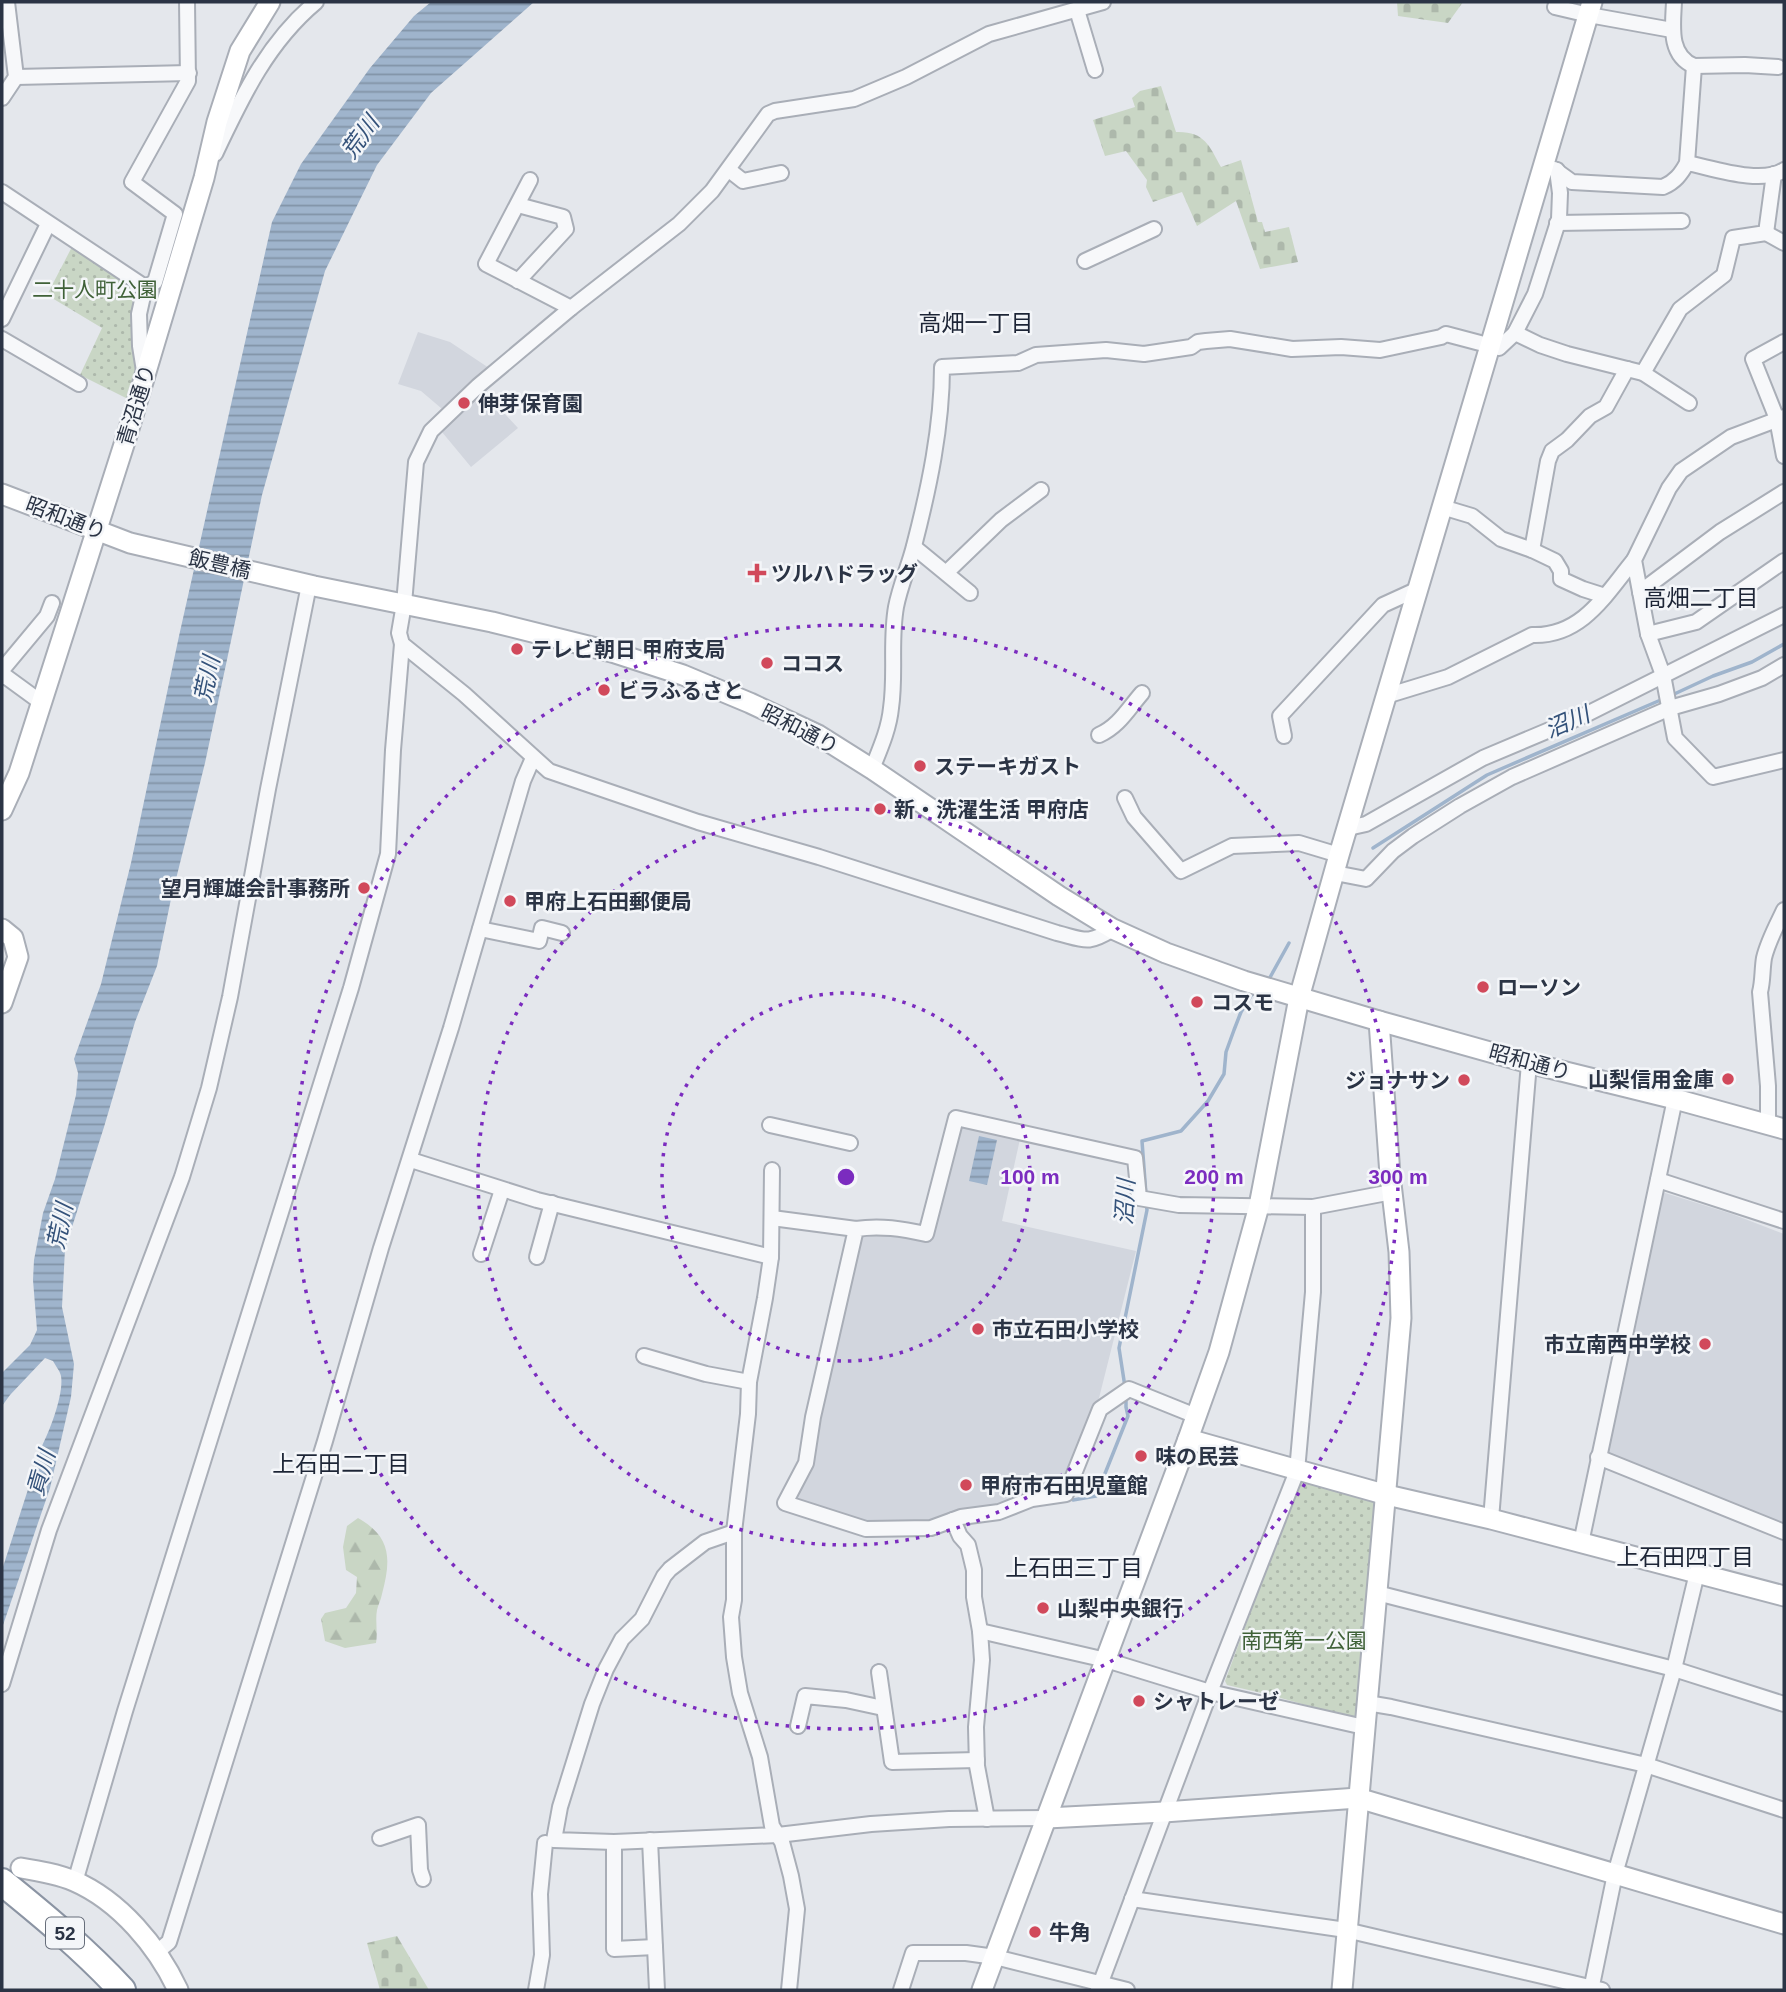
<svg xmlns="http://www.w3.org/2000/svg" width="1786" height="1992" font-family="Helvetica,'Noto Sans JP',sans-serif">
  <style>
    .built { fill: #d2d6de }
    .forest { fill: url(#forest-firs) }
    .cemetery { fill: url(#cemetery-stones) }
    .park { fill: url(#park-dots) }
    .water { fill: url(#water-rules) }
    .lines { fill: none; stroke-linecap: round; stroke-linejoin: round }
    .stream { stroke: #9fb4cc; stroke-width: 3.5 }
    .street-casing { stroke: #a9aeb7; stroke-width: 18 }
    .secondary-casing { stroke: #a9aeb7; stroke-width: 23 }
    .highway-casing { stroke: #8b94a3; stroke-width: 30 }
    .street { stroke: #f7f8fa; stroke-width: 14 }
    .secondary { stroke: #fff; stroke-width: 19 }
    .highway { stroke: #fff; stroke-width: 26 }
    .ring { fill: none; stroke: #7b2cbf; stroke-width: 3.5; stroke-dasharray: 3.5 7 }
    .poi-dot { fill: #d1495b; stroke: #f4f6f9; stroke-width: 2.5 }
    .labels { text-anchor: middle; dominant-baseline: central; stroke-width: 5; stroke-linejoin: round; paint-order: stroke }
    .shield { fill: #f4f6f9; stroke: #676e7b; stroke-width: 2 }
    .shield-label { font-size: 19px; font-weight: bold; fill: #2b3445 }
    .park-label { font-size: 21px; fill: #3f6138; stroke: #f4f6f9 }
    .poi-label { font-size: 21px; font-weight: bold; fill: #2b3445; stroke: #f4f6f9; text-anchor: start }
    .street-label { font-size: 21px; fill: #2b3445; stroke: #f4f6f9 }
    .water-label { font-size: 23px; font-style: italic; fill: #34527a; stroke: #f4f6f9 }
    .neighbourhood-label { font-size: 23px; fill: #1d2536; stroke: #f4f6f9 }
    .centre { fill: #7b2cbf; stroke: #f4f6f9; stroke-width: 3.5 }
    .ring-label { font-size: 21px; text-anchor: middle; font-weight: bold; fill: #7b2cbf; stroke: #f4f6f9; stroke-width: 5; stroke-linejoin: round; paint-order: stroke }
  </style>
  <defs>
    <pattern id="forest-firs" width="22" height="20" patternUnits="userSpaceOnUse" patternTransform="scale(1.75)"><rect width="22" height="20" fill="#c9d6c5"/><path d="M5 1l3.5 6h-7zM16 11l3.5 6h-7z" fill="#adb8ab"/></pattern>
    <pattern id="cemetery-stones" width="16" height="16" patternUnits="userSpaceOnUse" patternTransform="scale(1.75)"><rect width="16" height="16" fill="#c9d6c5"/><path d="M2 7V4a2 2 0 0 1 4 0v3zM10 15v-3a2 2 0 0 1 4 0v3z" fill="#adb8ab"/></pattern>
    <pattern id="park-dots" width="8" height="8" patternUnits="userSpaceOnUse" patternTransform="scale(1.75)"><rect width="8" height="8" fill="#c9d6c5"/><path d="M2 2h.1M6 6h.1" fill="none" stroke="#adb8ab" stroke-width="1.8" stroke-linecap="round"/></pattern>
    <pattern id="water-rules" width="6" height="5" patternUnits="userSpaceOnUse" patternTransform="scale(1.75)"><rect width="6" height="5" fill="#9fb4cc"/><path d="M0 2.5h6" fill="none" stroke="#8293a7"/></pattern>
  </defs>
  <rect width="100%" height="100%" fill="#e4e7ec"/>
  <g class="built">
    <polygon points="418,332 450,342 495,372 479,386 518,428 471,467 437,426 448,414 421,391 398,384"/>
    <polygon points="963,1126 1020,1139 1002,1221 1136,1251 1097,1406 1062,1490 1000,1508 927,1523 867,1524 799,1504 794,1495 812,1468 819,1418 861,1238 866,1233 929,1237 958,1129"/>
    <polygon points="1662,1192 1732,1214 1784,1234 1784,1528 1603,1454"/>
  </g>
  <path class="forest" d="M358,1518C392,1537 391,1560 382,1594C381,1600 378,1605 377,1610C375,1621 378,1632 376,1643L345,1648L325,1641L321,1619L325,1613L346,1608L356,1593L357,1577L346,1570L343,1547L347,1526Z"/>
  <g class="cemetery">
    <polygon points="1397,2 1463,2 1448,23 1398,16"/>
    <path d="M1161,86L1176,132C1204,131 1209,145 1221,167L1241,160L1258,222H1262L1265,232L1289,227L1298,262L1260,269L1236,201L1197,226L1182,192L1153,202L1146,187L1147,180L1126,151L1105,156L1093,120L1135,107L1132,98L1140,91Z"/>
    <polygon points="397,1936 429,1990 380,1990 367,1943"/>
  </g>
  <g class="park">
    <polygon points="75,241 145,287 140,366 128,399 80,375 102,328 47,295"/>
    <polygon points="1300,1479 1376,1494 1358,1713 1356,1719 1266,1694 1227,1685 1225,1681"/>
  </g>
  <g class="water">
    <path d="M431,2H534L431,93L377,165L325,271L262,495L205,763L171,899L157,966L135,1022L104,1127L65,1249L62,1307L74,1364L71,1397L50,1488L2,1628V1570L42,1446C50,1430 64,1394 61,1376C60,1371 55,1365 53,1361L45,1358L10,1395L2,1406V1373L30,1345L37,1330L33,1280L34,1260L43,1213L55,1179L76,1095L78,1073L74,1059L101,984L131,863L179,636L272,222L301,164L370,68L414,16Z"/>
    <polygon points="979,1136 997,1140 987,1185 969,1181"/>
  </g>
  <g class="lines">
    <g class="stream">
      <polyline points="1670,696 1713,676 1752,662 1784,644"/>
      <polyline points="1373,848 1487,775 1663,699"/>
      <polyline points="1268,981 1289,943"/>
      <polyline points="1146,1195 1142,1141 1181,1131 1208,1101 1224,1074 1226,1052 1234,1030 1241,1012 1252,994 1256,993"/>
      <polyline points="1125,1387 1119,1348 1147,1210 1146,1202"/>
      <polyline points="1073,1500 1096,1496 1128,1416 1126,1407 1126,1395"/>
    </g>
    <g class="street-casing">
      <g id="street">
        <path d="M1103,2L989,34L906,77L854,99L775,111L768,114L712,191L679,224L571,308L478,386L431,431L416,462L404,604L399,633L402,644L464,694L549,771L698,822L819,857L1057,933C1085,940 1087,945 1113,929"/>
        <polyline points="1557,2 1555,7 1589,15 1672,30"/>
        <path d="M1674,2C1673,25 1668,55 1694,66L1745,65L1778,67"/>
        <polyline points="1077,10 1095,70"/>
        <polyline points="16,77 189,73"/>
        <polyline points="2,98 16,77 7,2"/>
        <path d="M215,154C242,97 267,43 316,2"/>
        <path d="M1687,163C1713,168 1761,185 1784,170"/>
        <path d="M1554,169L1572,182L1663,187C1675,182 1681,174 1687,163L1694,66"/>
        <polyline points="729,170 743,181 781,173"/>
        <polyline points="530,180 486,264 571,308"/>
        <polyline points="2,192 145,287 139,314 140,346 144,371"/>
        <polyline points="518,205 563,217 566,229 518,281"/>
        <polyline points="1557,223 1682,221"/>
        <polyline points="1766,233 1784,243"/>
        <polyline points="1085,261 1154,229"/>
        <polyline points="145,287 155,282 175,214 132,182 188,81 187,2"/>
        <polyline points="2,319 48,224"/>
        <polyline points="1515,333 1540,345 1567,354 1643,373 1689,403"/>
        <polyline points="2,339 79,384"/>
        <polyline points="1784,342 1753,359 1777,419 1784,456"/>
        <polyline points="1643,373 1680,309 1724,275 1733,238 1766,233 1774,174"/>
        <polyline points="1784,417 1731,437 1681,471 1669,488 1634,560 1648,634 1663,675 1675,738 1713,777 1784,760"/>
        <polyline points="1442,507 1472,516 1501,539 1532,550 1555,561 1561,571 1561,579 1583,589 1605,596"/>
        <polyline points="914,547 970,593"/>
        <polyline points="1532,550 1548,461 1552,451 1567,440 1590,416 1606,407 1627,369"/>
        <polyline points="947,572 1001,520 1041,490"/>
        <polyline points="1640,592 1720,532 1784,492"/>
        <polyline points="1648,634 1696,622 1784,561"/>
        <polyline points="2,670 47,616 52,603"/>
        <polyline points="2,677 5,676 42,703"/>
        <path d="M1386,696L1448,677L1532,635C1582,637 1606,594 1634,560"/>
        <path d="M1099,735C1119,726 1128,709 1142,693"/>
        <polyline points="1284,736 1280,716 1383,605 1418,589"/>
        <path d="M872,769C880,749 889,729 891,708C896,674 890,641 896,607C900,586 909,566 914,546C929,488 942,427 942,367L1018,363L1036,355L1106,350L1144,354L1191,347L1198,342L1206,341L1230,339L1292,349L1341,347L1380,350L1441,337L1446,334L1499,348L1515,333L1535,294L1559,219L1560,193L1557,170"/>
        <polyline points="1125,798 1134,817 1181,871 1232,846 1299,843 1339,855"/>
        <polyline points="1348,828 1366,824 1483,758 1585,715 1784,615"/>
        <polyline points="1335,873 1366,879 1393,851 1413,836 1460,806 1512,777 1670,708 1719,694 1762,678 1784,665"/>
        <polyline points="480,929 539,941 542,928 562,933"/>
        <path d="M1768,1124V1086L1760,992C1763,981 1762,970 1764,958C1768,941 1777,925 1784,910"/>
        <polyline points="770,1125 850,1143"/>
        <polyline points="411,1160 537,1200 771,1257"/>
        <polyline points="772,1170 771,1257 765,1298 749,1382 748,1414 734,1532 734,1600 731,1617 734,1657 740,1693 760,1757 772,1826 782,1842 791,1876 797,1909 789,1990"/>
        <polyline points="1658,1180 1784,1221"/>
        <polyline points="772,1218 856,1229"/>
        <polyline points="481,1254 502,1190"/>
        <polyline points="537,1257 552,1203"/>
        <polyline points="644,1356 706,1374 749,1382"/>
        <path d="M1196,1416L1129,1389L1100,1409L1066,1494L1032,1499L999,1512L961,1517L931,1528L866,1529L785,1503L806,1463L813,1417L856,1229C880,1225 903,1229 926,1234L956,1118L1135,1158L1139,1198L1179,1205L1313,1207L1392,1192"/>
        <polyline points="1598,1457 1784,1532"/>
        <polyline points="1491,1519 1529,1063"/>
        <polyline points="953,1520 960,1536 968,1545 974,1570 974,1597 980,1631 982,1660 976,1727 977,1766 987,1819"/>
        <polyline points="734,1532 705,1542 670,1569 664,1576 642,1619 622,1639 606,1669 592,1704 560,1807 554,1840 614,1842 778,1835 871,1824 949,1819 1047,1818"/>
        <polyline points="1581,1543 1675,1099"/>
        <polyline points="1377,1593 1674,1669 1784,1704"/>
        <polyline points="980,1631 1106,1660 1210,1692 1364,1727"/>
        <polyline points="879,1672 892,1762 977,1760"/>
        <polyline points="2,1684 49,1530 182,1177 209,1088 230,997 268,789 309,585"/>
        <polyline points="1367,1703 1391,1707 1646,1765 1784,1810"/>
        <polyline points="798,1726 805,1696 846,1700 883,1708"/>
        <polyline points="380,1838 418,1825 420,1870 423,1879"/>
        <polyline points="650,1840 657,1990"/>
        <polyline points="614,1842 614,1949 655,1947"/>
        <polyline points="75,1882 125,1711 351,988 388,854 393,750 402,644"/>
        <polyline points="1132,1899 1346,1930 1602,1990"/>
        <polyline points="157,1952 169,1942 325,1441 381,1248 451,1028 523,781 533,758"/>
        <polyline points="536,1990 542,1955 540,1894 545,1843"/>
        <polyline points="901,1990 913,1953 966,1953 995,1957 1127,1990"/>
        <polyline points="1098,1990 1210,1692 1297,1471 1313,1292 1313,1207"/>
        <polyline points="1591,1990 1615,1874 1674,1669 1697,1573"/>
      </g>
    </g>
    <g class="secondary-casing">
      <g id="secondary">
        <polyline points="2,494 130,543 314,586 492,622 612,652 683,675 750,703 818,735 872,769 1059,896 1113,929 1166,953 1244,981 1379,1021 1529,1063 1675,1099 1784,1129"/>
        <polyline points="2,810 19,773 128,432 204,178 217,122 240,51 270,2"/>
        <polyline points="2,929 13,938 18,957 2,1003"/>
        <polyline points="1188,1439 1387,1495 1491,1519 1784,1596"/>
        <polyline points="1047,1818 1164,1812 1358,1798 1784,1924"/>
        <path d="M21,1868C39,1871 57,1874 74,1881C120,1901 158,1947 178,1990"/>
        <polyline points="982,1990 1188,1439 1219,1352 1259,1206 1299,998 1339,855 1592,2"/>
        <polyline points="1342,1990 1401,1318 1399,1252 1390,1175 1379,1021"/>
      </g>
    </g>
    <g class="highway-casing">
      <path id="highway" d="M2,1882C44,1916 85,1950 122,1990"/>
    </g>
    <use href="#street" class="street"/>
    <use href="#secondary" class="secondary"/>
    <use href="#highway" class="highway"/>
  </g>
  <g class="ring">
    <circle cx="846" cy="1177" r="184"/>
    <circle cx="846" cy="1177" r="368"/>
    <circle cx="846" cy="1177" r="552"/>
  </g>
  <g class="poi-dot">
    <circle cx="464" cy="403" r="7"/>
    <path d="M753.5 562.5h7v7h7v7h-7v7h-7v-7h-7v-7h7z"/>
    <circle cx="517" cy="649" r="7"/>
    <circle cx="767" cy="663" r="7"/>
    <circle cx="604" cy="690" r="7"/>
    <circle cx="920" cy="766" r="7"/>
    <circle cx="880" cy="809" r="7"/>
    <circle cx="364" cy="888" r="7"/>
    <circle cx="510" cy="901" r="7"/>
    <circle cx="1483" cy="987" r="7"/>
    <circle cx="1197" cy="1002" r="7"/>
    <circle cx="1728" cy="1079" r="7"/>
    <circle cx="1464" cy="1080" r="7"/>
    <circle cx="978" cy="1329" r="7"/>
    <circle cx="1705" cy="1344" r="7"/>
    <circle cx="1141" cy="1456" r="7"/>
    <circle cx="966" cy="1485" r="7"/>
    <circle cx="1043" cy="1608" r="7"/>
    <circle cx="1139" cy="1701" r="7"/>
    <circle cx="1035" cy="1932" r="7"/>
  </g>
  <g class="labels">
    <rect class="shield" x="46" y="1917.5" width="38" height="31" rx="5"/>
    <g class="shield-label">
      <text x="65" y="1933">52</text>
    </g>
    <g class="park-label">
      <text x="95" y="289">二十人町公園</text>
      <text x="1304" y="1640">南西第一公園</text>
    </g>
    <g class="poi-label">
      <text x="478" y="403">伸芽保育園</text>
      <text x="771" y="573">ツルハドラッグ</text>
      <text x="531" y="649">テレビ朝日 甲府支局</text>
      <text x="781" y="663">ココス</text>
      <text x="618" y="690">ビラふるさと</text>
      <text x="934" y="766">ステーキガスト</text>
      <text x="894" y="809">新・洗濯生活 甲府店</text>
      <text x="350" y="888" text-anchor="end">望月輝雄会計事務所</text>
      <text x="524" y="901">甲府上石田郵便局</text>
      <text x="1497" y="987">ローソン</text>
      <text x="1211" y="1002">コスモ</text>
      <text x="1714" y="1079" text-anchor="end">山梨信用金庫</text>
      <text x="1450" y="1080" text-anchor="end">ジョナサン</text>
      <text x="992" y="1329">市立石田小学校</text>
      <text x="1691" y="1344" text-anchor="end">市立南西中学校</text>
      <text x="1155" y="1456">味の民芸</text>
      <text x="980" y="1485">甲府市石田児童館</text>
      <text x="1057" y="1608">山梨中央銀行</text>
      <text x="1153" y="1701">シャトレーゼ</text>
      <text x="1049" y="1932">牛角</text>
    </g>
    <g class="street-label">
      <text transform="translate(136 405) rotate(-73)">青沼通り</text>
      <text transform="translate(66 518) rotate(21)">昭和通り</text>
      <text transform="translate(220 564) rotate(13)">飯豊橋</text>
      <text transform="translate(800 729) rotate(27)">昭和通り</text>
      <text transform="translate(1530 1062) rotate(15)">昭和通り</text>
    </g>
    <g class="water-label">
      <text transform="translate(360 137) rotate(-54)">荒川</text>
      <text transform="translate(207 679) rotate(-78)">荒川</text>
      <text transform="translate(1567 722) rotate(-23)">沼川</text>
      <text transform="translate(1125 1202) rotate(-87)">沼川</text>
      <text transform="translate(60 1226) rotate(-78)">荒川</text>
      <text transform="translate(41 1473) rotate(-74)">貢川</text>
    </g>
    <g class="neighbourhood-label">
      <text x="976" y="323">高畑一丁目</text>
      <text x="1701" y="598">高畑二丁目</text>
      <text x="341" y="1464">上石田二丁目</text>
      <text x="1685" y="1557">上石田四丁目</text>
      <text x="1074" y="1568">上石田三丁目</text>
    </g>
  </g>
  <circle cx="846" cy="1177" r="10" class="centre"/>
  <g class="ring-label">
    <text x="1030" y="1184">100 m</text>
    <text x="1214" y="1184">200 m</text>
    <text x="1398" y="1184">300 m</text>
  </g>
  <rect width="1786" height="1992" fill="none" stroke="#2b3445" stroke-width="7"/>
</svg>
